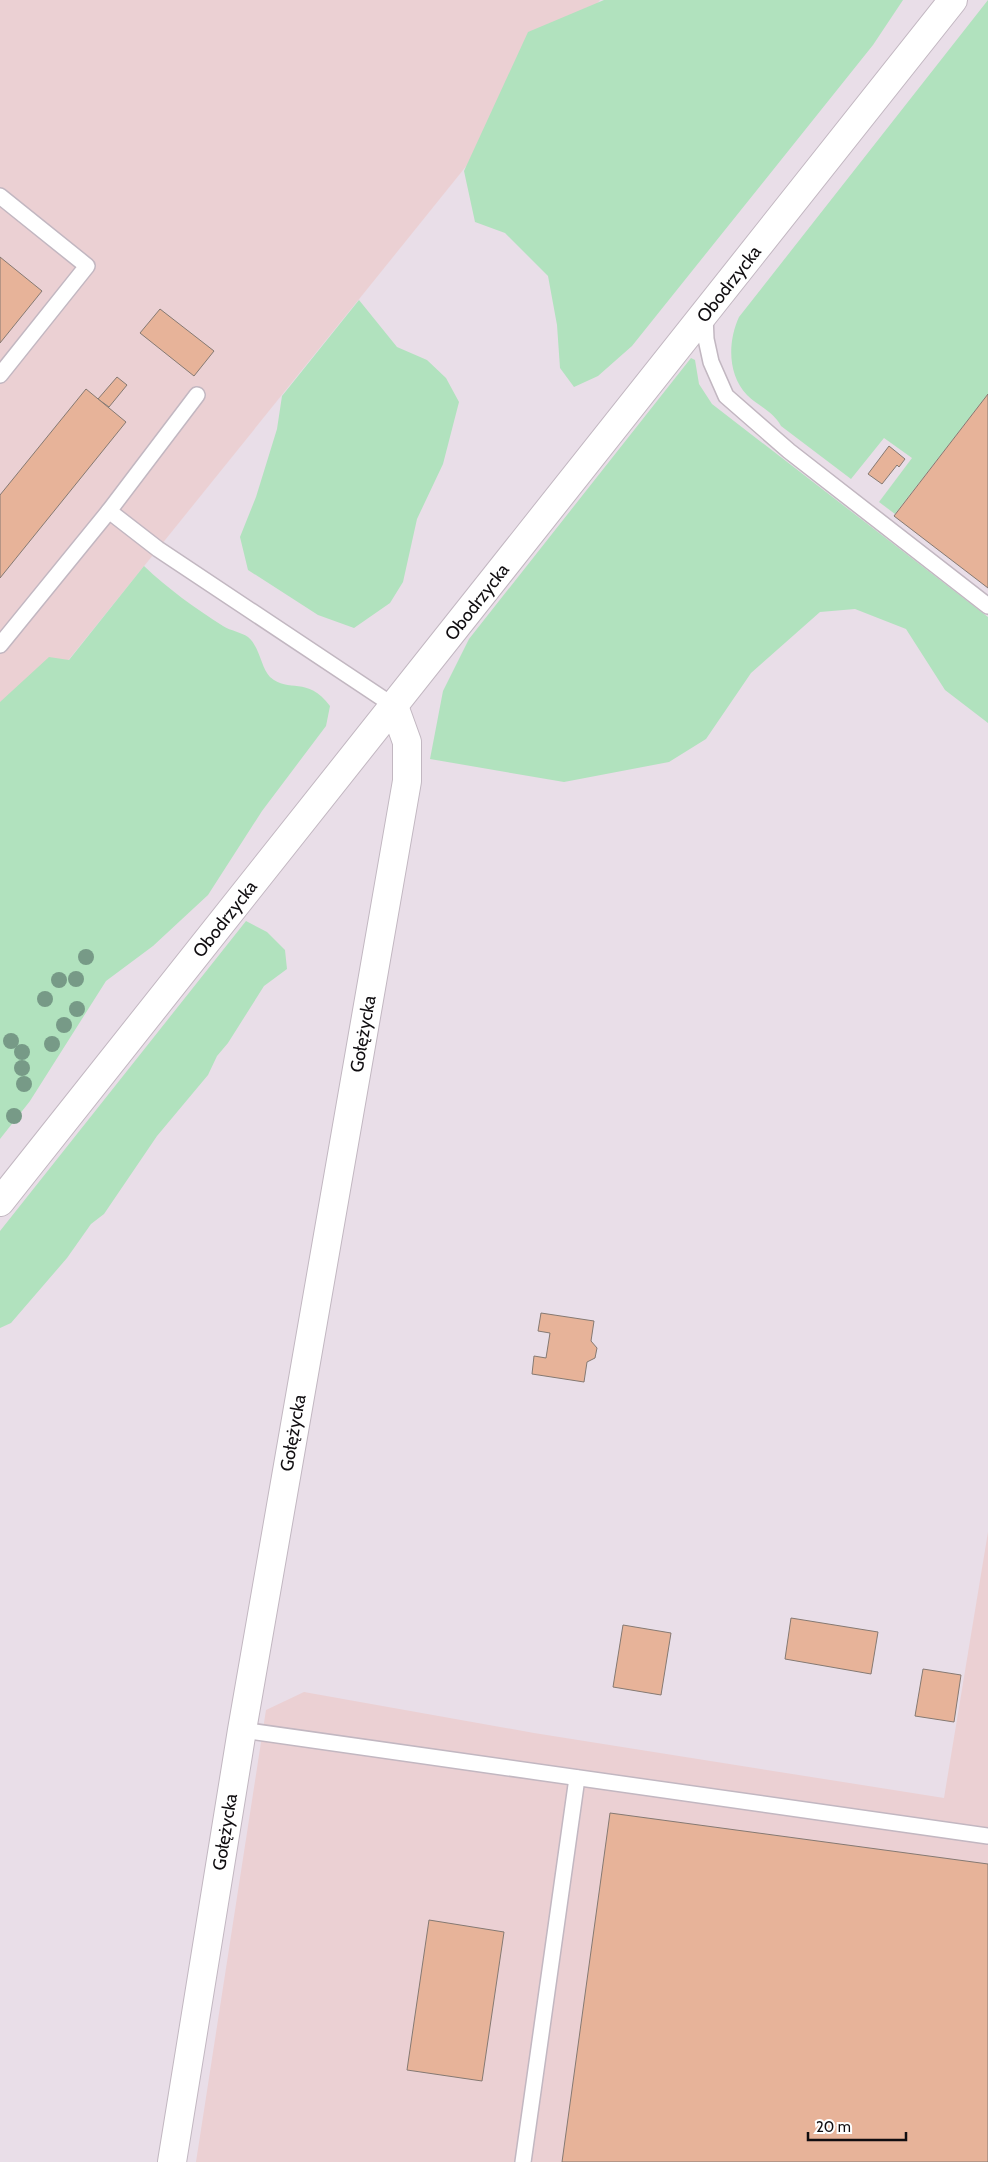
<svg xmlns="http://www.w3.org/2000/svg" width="988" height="2162" font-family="Cabin,sans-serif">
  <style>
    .industrial { fill: #ebd0d3 }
    .green { fill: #b1e2be }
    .building { fill: #e7b399; stroke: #857972 }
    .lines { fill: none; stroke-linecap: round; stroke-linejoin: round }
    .service-casing { stroke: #c2b7c1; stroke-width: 18 }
    .minor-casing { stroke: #c2b7c1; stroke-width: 30 }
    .service { stroke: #fff; stroke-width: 15 }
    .minor { stroke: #fff; stroke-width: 28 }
    .tree { fill: #779a87 }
    .labels { text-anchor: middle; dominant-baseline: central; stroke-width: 5; stroke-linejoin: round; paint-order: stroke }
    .street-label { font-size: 18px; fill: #100d10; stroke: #fff }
  </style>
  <rect width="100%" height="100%" fill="#e9dee8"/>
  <g class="industrial">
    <polygon points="0,0 600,0 0,745"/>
    <polygon points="988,1532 988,2162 196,2162 266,1710 304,1692 534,1733 944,1798"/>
  </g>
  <g class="green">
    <polygon points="604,0 903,0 873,45 632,346 598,376 574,387 560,368 557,325 548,276 505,233 475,222 464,171 528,32"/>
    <path d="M988,0V394L895,514L879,502L912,458L884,438L851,479L781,426C773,411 758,406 747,395C727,374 728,341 739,317Z"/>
    <polygon points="359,300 397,347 427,360 446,378 459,402 443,464 417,519 403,582 390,603 354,628 318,615 248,570 240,537 256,497 277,429 282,396"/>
    <polygon points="691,358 695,360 699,384 712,404 988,617 988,723 945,690 906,629 855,609 820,612 751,673 706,739 669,762 564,782 430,759 443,691 469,639"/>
    <path d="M144,566C168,589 195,608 223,626C231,631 241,632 248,637C260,647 261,668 270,677C289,694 307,675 330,706L326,726L262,811L208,895L153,946L106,981L30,1101L0,1139V702L49,657L69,660Z"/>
    <polygon points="246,921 267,932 285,950 287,969 264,986 228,1043 217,1056 208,1075 157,1136 104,1214 91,1224 67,1258 11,1323 0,1328 0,1231"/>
  </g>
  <g class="building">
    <polygon points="0,257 42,291 0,343"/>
    <polygon points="160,309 214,351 194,376 140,333"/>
    <polygon points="117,377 127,385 109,407 98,399"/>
    <polygon points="86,389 126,422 0,578 0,495"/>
    <polygon points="988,394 988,588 894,516"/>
    <polygon points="889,446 905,459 899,467 897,465 882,484 868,474"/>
    <polygon points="541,1313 594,1321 591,1341 597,1348 595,1358 587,1362 584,1382 532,1374 534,1356 546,1358 550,1333 538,1331"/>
    <polygon points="791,1618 878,1632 871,1674 785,1659"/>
    <polygon points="623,1625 671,1633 661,1695 613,1687"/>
    <polygon points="923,1669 961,1675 954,1722 915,1716"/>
    <polygon points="610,1813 988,1864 988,2162 562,2162"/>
    <polygon points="429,1920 504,1932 482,2081 407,2070"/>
  </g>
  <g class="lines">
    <g class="service-casing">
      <g id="service">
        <polyline points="0,196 87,266 0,375"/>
        <polyline points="705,316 706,339 711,362 726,396 789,451 988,606"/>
        <polyline points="109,511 197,395"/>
        <polyline points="0,645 109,511 158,549 394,706"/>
        <polyline points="242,1730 988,1836"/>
        <polyline points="523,2162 577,1778"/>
      </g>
    </g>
    <g class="minor-casing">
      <g id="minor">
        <polyline points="0,1202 953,0"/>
        <polyline points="172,2162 242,1730 407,781 407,742 394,706"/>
      </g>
    </g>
    <use href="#service" class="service"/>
    <use href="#minor" class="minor"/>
  </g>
  <g class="tree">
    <circle cx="86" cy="957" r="8"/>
    <circle cx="76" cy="979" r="8"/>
    <circle cx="59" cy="980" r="8"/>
    <circle cx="45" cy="999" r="8"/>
    <circle cx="77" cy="1009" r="8"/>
    <circle cx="64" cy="1025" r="8"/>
    <circle cx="11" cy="1041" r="8"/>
    <circle cx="52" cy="1044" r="8"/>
    <circle cx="22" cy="1052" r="8"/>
    <circle cx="22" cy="1068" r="8"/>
    <circle cx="24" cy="1084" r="8"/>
    <circle cx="14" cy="1116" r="8"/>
  </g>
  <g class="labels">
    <g class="street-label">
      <text transform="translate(729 284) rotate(-52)">Obodrzycka</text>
      <text transform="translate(477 602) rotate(-52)">Obodrzycka</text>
      <text transform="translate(225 919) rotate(-52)">Obodrzycka</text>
      <text transform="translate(363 1034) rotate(-80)">Gołężycka</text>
      <text transform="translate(293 1433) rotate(-80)">Gołężycka</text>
      <text transform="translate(225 1832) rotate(-81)">Gołężycka</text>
    </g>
  </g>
  <path d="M808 2132v8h98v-8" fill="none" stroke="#100d10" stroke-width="2.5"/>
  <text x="816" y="2132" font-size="15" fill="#100d10" stroke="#ffffff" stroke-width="4" paint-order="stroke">20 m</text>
</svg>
